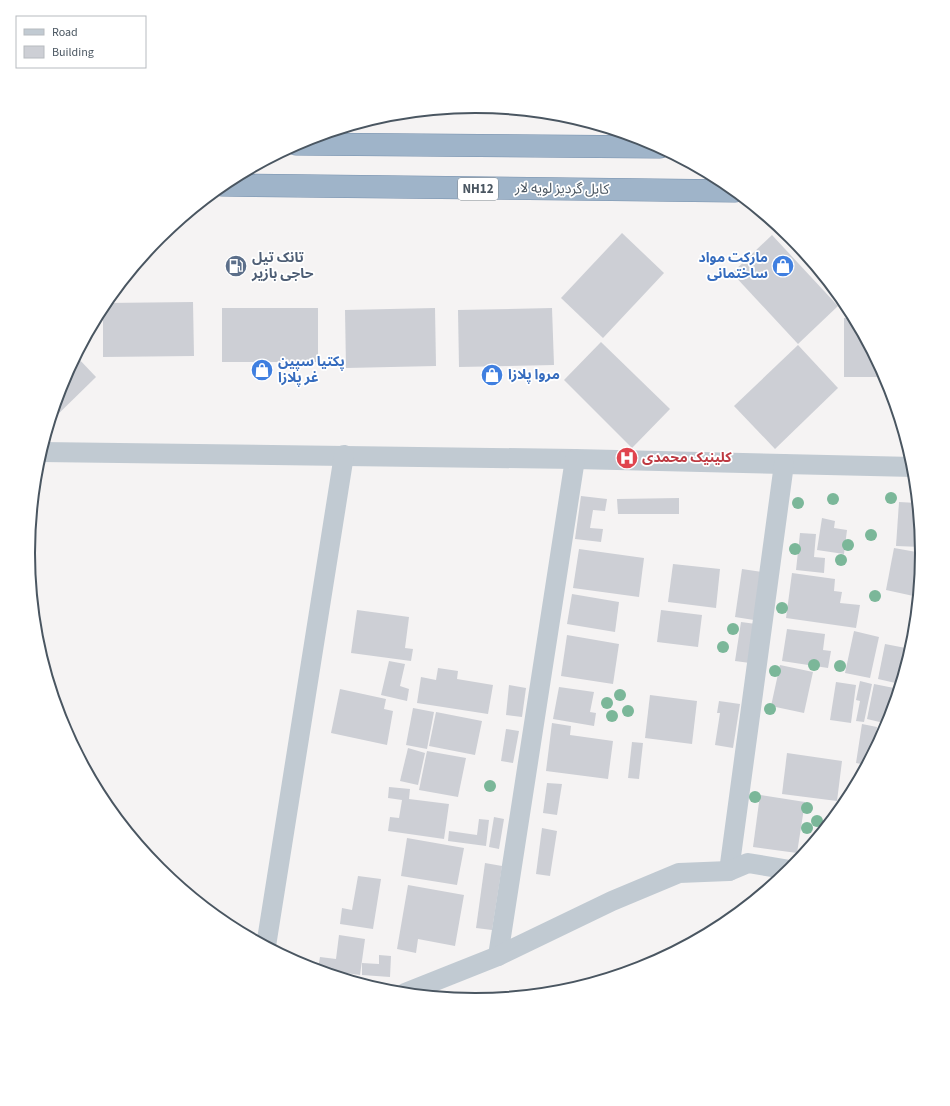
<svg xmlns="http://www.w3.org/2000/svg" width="950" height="1106" font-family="'Source Sans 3','Noto Sans Arabic',sans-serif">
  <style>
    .building { fill: #cdcfd5 }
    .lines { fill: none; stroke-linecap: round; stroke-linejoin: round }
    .trunk-casing { stroke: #7690ad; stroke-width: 23 }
    .minor { stroke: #c1cad2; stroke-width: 20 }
    .trunk { stroke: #9fb4c9; stroke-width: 22 }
    .tree { fill: #7bb799 }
    .labels { text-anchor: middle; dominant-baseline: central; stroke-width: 3.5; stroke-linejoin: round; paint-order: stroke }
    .shield { fill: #fff; stroke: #808990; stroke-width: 1 }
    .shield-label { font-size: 13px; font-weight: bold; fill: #4a5661 }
    .street-label { font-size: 14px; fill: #4a5661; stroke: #fff }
    .service-label { font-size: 14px; font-weight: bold; fill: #4e5e75; stroke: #fff; text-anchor: start }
    .shop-label { font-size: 14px; font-weight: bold; fill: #366cbe; stroke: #fff; text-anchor: start }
    .health-label { font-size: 14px; font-weight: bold; fill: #be3a42; stroke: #fff; text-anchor: start }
    .rim { fill: none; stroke: #4a5661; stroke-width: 2 }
  </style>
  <rect width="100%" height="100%" fill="#f5f3f3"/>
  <g class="building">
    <polygon points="622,233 664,273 603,338 561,298"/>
    <polygon points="772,235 838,306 798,344 732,273"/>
    <polygon points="193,302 194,356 103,357 103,306 105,303"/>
    <rect x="222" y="308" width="96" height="54"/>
    <polygon points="435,308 436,366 346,368 345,310"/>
    <polygon points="552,308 554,365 459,367 458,310"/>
    <polygon points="844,318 854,318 885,377 844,377"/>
    <polygon points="601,342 670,409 632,448 564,380"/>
    <polygon points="798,345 838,388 775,449 734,406"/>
    <polygon points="76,356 96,377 50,422 62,382"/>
    <polygon points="581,496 607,499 605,511 593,510 590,528 603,529 601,542 575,539"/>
    <polygon points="679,498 679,514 618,514 617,499"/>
    <polygon points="899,502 917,503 921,547 896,546"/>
    <polygon points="822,518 835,521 834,528 847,530 844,554 817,550"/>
    <polygon points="800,533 816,534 814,557 825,558 824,573 796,570"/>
    <polygon points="894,548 922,553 918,597 886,590"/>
    <polygon points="579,549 644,558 639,597 573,588"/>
    <polygon points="673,564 720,569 716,608 668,602"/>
    <polygon points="742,569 762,572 754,620 735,617"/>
    <polygon points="792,573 835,579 834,591 842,592 840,603 860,605 856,628 786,618"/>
    <polygon points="572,594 619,602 615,632 567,624"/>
    <polygon points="357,610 409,617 405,648 413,649 411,661 351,653"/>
    <polygon points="661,610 702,615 698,647 657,642"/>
    <polygon points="741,622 756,624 750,663 735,661"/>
    <polygon points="787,629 825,634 823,650 831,651 828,668 782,661"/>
    <polygon points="854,631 879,637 870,678 845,673"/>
    <polygon points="567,635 619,644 613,684 561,676"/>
    <polygon points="885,644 911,649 900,684 878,679"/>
    <polygon points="389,661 405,664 400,686 409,689 407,701 381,695"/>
    <polygon points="780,665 813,672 804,713 771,706"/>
    <polygon points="438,668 458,671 457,679 493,685 488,714 417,703 421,677 436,680"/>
    <polygon points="860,681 872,684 864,722 856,721 860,701 856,700"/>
    <polygon points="836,682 856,685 851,723 830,720"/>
    <polygon points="874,684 899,689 888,724 867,719"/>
    <polygon points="509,685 526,688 522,717 506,715"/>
    <polygon points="559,687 594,692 590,712 596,713 594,726 553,719"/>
    <polygon points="340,689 386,699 384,709 393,711 387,745 331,733"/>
    <polygon points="650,695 697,701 692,744 645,738"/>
    <polygon points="719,701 740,704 733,748 715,745 720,713 717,713"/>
    <polygon points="413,708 434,712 427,749 406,745"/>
    <polygon points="436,712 482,721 475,755 429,746"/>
    <polygon points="552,723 571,726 570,735 613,741 608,779 546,771"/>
    <polygon points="862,724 877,727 874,746 876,747 866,765 856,763"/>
    <polygon points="506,729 519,731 513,763 501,761"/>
    <polygon points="632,742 643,743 639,779 628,778"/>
    <polygon points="408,748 425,753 418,785 400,781"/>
    <polygon points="427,751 466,758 458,797 419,790"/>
    <polygon points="787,753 842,761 837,801 782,794"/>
    <polygon points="547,783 562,784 557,815 543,813"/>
    <polygon points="389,787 410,789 409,799 449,804 444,839 388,831 390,817 399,818 402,800 388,798"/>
    <polygon points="760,795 805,802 797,853 753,847"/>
    <polygon points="833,807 841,809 831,821"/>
    <polygon points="494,817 504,819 499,849 489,847"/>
    <polygon points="479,819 489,820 486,846 448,841 449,831 477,835"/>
    <polygon points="542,828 557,831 550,876 536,874"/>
    <polygon points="407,838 464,848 457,885 401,876"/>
    <polygon points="485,863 502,866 492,930 476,928"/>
    <polygon points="358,876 381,879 373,929 340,924 342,908 352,910"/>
    <polygon points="408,885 464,895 455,946 418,939 416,953 397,949"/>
    <polygon points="339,935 365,939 360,975 318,969 320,957 336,959"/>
    <polygon points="379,955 391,956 390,977 362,975 362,963 379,964"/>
  </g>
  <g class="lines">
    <g class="trunk-casing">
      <g id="trunk">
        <polyline points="296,144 660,147"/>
        <polyline points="222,185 735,191"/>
      </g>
    </g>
    <g class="minor">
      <polyline points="41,452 575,459 914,467"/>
      <polyline points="729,871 784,464"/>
      <polyline points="266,946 344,455"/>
      <polyline points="498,956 575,459"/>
      <polyline points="405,993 498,956 612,901 679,873 729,871 748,863 790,870"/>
    </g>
    <use href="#trunk" class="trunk"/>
  </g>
  <g class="tree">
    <circle cx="891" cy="498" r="6"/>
    <circle cx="833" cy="499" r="6"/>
    <circle cx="798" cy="503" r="6"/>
    <circle cx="871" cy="535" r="6"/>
    <circle cx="848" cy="545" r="6"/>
    <circle cx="795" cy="549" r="6"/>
    <circle cx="841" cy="560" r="6"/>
    <circle cx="875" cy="596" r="6"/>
    <circle cx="782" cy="608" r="6"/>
    <circle cx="733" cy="629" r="6"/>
    <circle cx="723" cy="647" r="6"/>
    <circle cx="814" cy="665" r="6"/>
    <circle cx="840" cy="666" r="6"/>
    <circle cx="775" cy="671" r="6"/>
    <circle cx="620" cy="695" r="6"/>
    <circle cx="607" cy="703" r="6"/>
    <circle cx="770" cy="709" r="6"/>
    <circle cx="628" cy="711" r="6"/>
    <circle cx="612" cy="716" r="6"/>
    <circle cx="490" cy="786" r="6"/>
    <circle cx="755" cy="797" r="6"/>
    <circle cx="807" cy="808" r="6"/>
    <circle cx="817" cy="821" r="6"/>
    <circle cx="807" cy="828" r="6"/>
  </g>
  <defs>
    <g id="fuel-disc" transform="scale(1.15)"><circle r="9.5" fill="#5c6f8a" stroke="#fff"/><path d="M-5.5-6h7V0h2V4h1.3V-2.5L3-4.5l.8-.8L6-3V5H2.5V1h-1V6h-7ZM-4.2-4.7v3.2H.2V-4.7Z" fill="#fff"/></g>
    <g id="shop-disc" transform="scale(1.15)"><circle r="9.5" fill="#3f7fe0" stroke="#fff"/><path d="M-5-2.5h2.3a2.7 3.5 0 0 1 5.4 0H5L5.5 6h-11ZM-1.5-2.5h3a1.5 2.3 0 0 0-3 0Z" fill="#fff"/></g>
    <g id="hospital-disc" transform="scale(1.15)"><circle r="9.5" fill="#e0444e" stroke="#fff"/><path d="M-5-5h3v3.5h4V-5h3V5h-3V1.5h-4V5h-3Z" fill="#fff"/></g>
  </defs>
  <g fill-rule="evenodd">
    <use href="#fuel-disc" x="236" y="266"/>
    <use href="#shop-disc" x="783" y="266"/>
    <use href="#shop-disc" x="262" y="370"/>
    <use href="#shop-disc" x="492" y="375"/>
    <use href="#hospital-disc" x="627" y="458"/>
  </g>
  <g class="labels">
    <rect class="shield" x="458" y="178" width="40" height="22" rx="3"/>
    <g class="shield-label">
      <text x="478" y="189">NH12</text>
    </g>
    <g class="street-label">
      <text transform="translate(562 189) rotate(1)">کابل گردیز لویه لار</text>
    </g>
    <g class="service-label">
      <text x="252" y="258">تانک تیل<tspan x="252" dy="16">حاجی بازیر</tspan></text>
    </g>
    <g class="shop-label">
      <text x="768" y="258" text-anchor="end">مارکت مواد<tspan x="768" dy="16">ساختمانی</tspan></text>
      <text x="278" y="362">پکتیا سپین<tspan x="278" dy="16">غر پلازا</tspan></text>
      <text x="508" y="375">مروا پلازا</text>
    </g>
    <g class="health-label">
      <text x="642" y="458">کلینیک محمدی</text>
    </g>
  </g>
  <path d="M0 0H950V1106H0ZM35 553a440 440 0 1 1 880 0a440 440 0 1 1-880 0Z" fill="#fff" fill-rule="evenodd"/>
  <path class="rim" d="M35 553a440 440 0 1 1 880 0a440 440 0 1 1-880 0Z"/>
  <rect x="16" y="16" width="130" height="52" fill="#ffffff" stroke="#b7bbc0"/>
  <rect x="24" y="29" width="20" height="6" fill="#c1cad2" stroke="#b7bbc0"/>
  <text x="52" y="36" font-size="12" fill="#4a5661">Road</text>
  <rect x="24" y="46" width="20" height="12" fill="#cdcfd5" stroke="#b7bbc0"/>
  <text x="52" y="56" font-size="12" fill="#4a5661">Building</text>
</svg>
